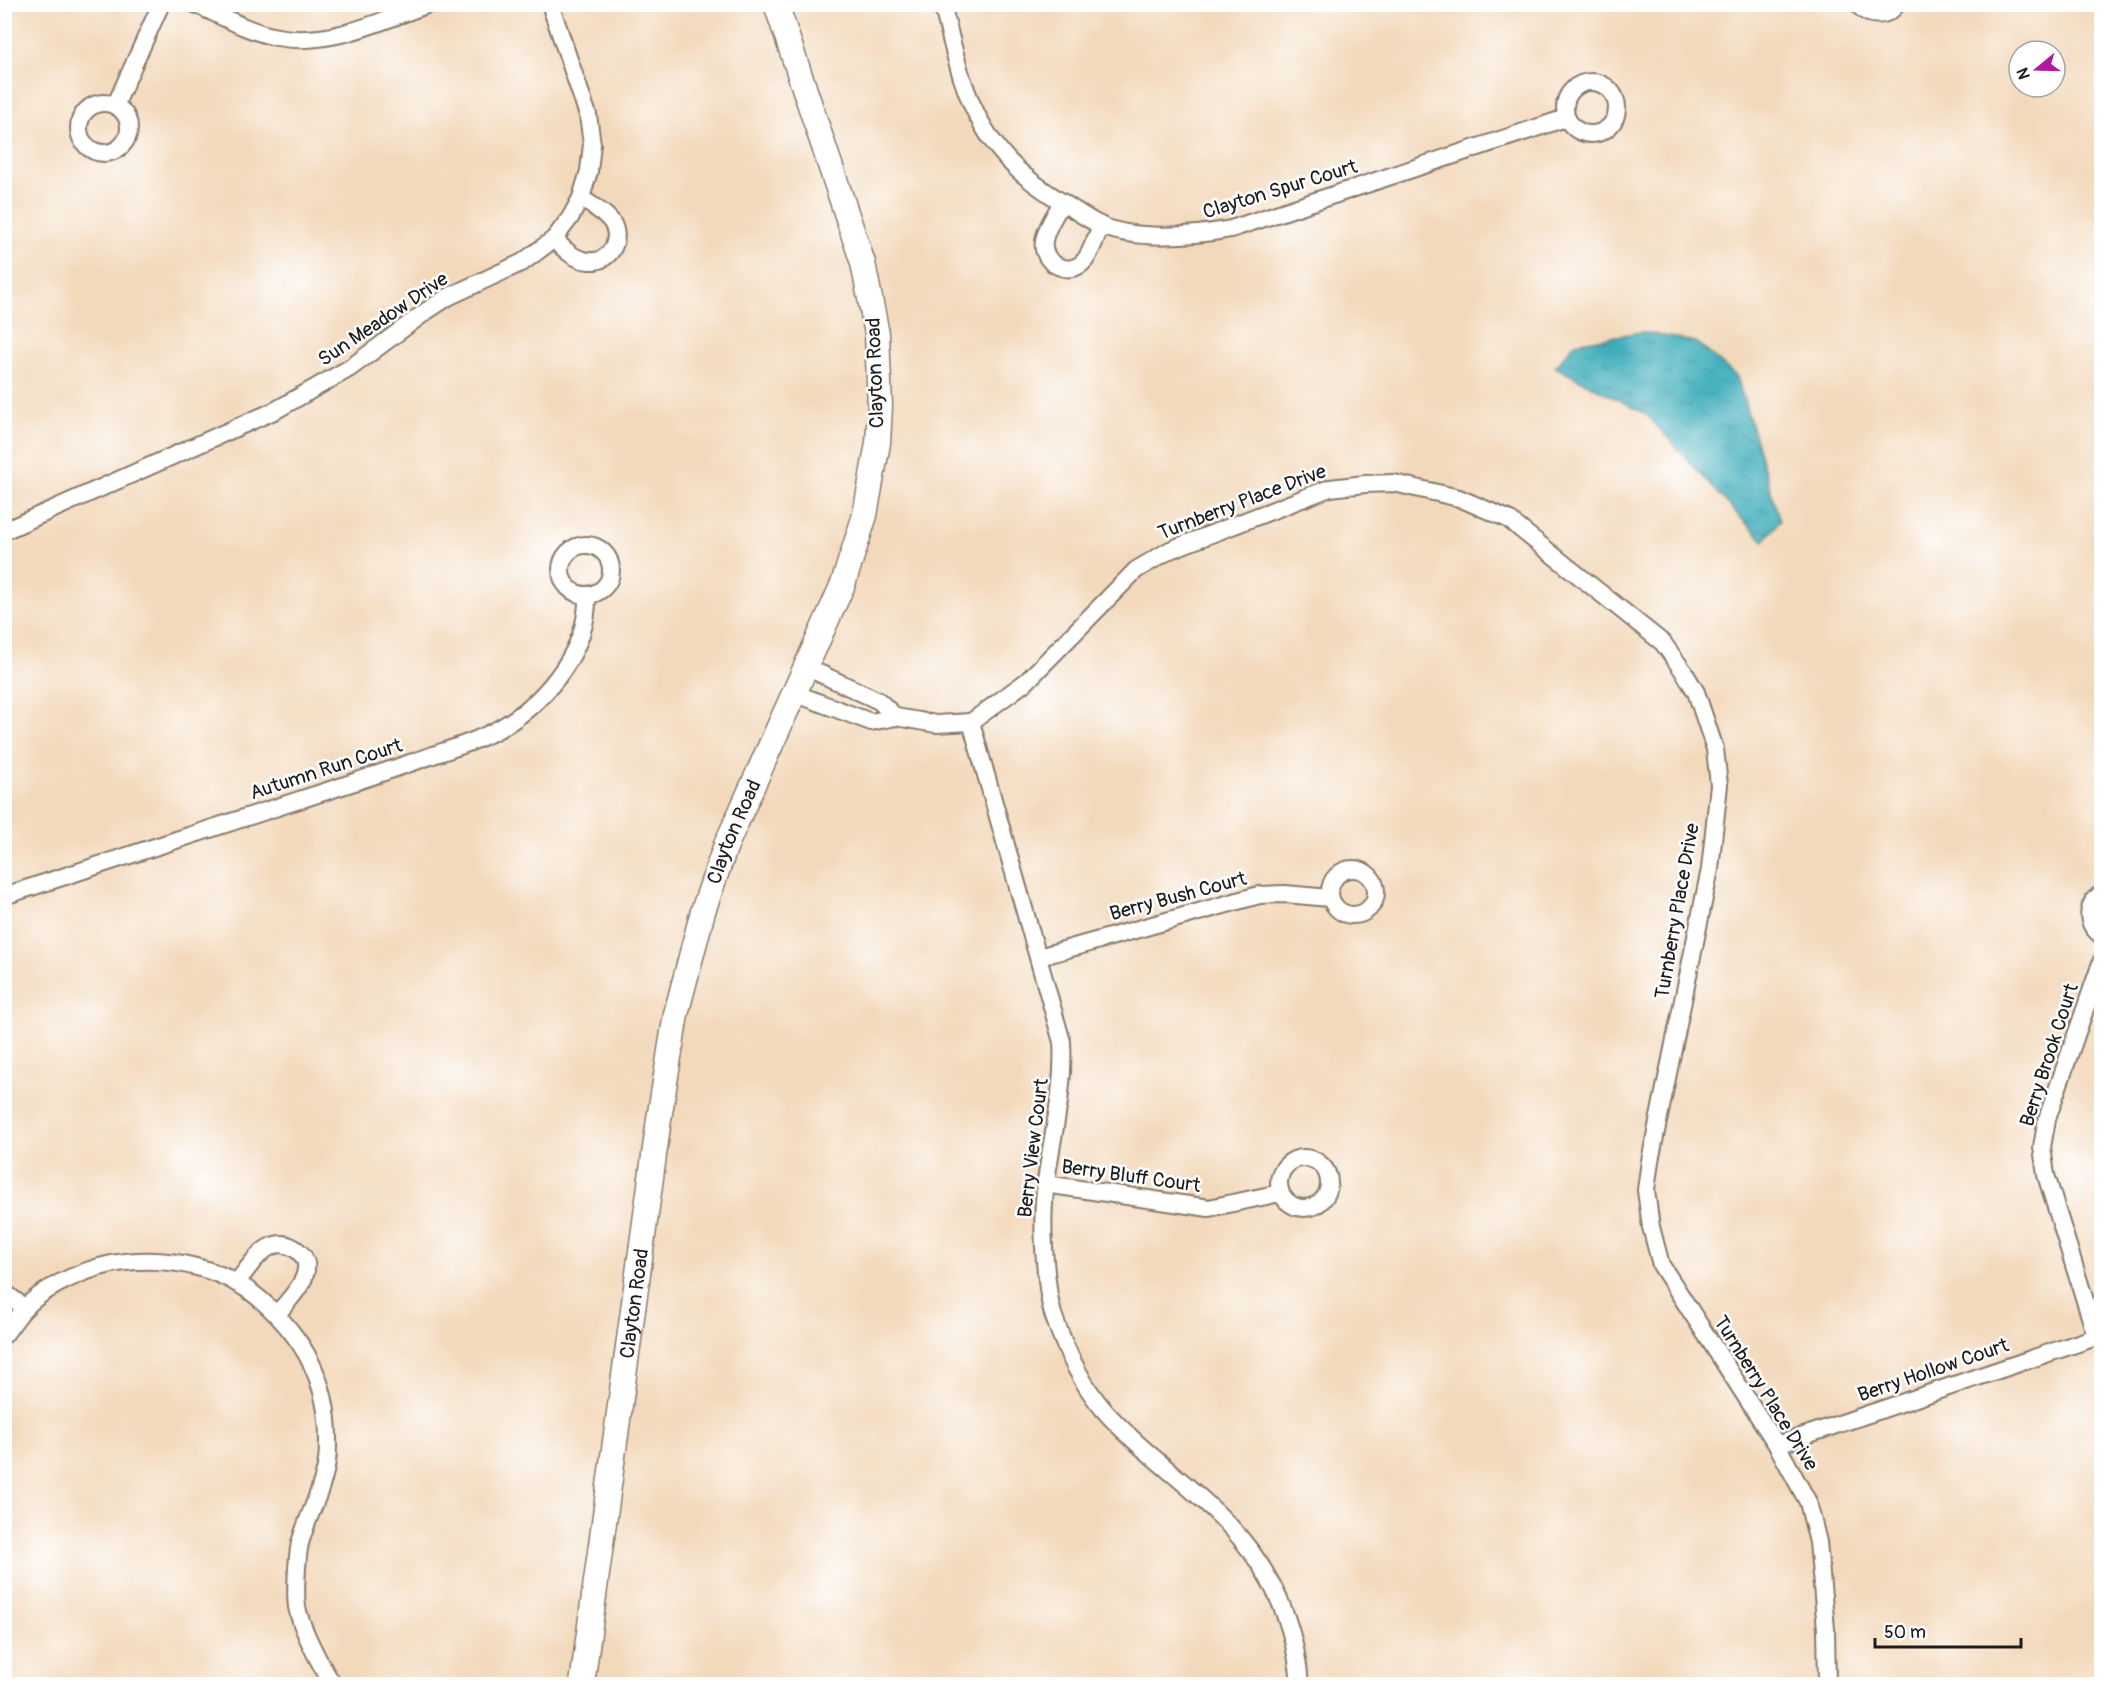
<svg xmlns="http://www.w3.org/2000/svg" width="2106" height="1689" font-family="Pangolin,sans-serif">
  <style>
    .water { fill: url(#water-ripples); stroke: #2e656c; stroke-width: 1.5 }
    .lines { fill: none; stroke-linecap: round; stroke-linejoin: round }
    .minor-casing { stroke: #887a6c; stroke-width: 20 }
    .secondary-casing { stroke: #887a6c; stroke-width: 27 }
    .minor { stroke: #fff; stroke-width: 16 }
    .secondary { stroke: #fff; stroke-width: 24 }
    .labels { text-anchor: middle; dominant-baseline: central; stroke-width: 5; stroke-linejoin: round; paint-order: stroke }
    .street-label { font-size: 20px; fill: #1c1c1c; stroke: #fff }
  </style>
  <defs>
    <pattern id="water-ripples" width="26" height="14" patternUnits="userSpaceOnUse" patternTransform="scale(1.5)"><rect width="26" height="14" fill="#3faebb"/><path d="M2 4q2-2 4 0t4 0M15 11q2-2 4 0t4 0" fill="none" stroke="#348d97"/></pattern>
  </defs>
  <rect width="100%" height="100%" fill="#fff"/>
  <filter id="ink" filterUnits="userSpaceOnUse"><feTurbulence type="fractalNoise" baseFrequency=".0167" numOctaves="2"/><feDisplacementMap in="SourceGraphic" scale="12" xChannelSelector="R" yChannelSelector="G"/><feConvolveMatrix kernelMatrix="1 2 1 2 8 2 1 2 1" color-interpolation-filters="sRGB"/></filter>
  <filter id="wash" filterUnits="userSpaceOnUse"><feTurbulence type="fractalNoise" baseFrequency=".008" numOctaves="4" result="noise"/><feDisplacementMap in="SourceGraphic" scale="24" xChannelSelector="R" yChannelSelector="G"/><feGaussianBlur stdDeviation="1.35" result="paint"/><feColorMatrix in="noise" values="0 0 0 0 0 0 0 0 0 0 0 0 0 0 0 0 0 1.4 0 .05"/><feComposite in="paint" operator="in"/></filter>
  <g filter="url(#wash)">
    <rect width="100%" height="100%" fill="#f3d9bb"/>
    <polygon class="water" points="1641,332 1696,342 1737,377 1780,521 1764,541 1738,515 1646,414 1555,367 1575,343"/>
  </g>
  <g filter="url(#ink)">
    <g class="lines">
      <g class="minor-casing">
        <g id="minor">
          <path d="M195,4C222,16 249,32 277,37C329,47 380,21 429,4"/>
          <path d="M942,4C953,45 961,89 983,126C1002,159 1024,178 1057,199C1071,207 1085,218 1100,225C1133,241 1195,236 1231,229L1566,118"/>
          <path d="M1858,4C1868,18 1887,18 1897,4"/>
          <circle cx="1591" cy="108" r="26"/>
          <circle cx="104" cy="128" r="25"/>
          <polyline points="115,106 161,4"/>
          <path d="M1062,202C1056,214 1046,227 1044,241C1040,263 1070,279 1085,260C1092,251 1096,236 1101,226"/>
          <path d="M554,239C564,249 574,260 589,261C611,263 623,238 611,221C604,212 591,205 581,198"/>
          <polyline points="4,531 276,410 350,368 428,310 448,297 523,262 554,239 570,218 581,198 589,171 592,144 588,115 550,4"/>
          <circle cx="586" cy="570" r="25"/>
          <polyline points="806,667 879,701 896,717"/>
          <polyline points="794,693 871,722 896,717 936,724 971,722 1027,681 1136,570 1170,550 1330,488 1365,484 1394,483 1459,498 1508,519 1663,643 1684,672 1696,692 1715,749 1719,785 1710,869 1650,1161 1646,1190 1651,1227 1661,1265 1777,1445 1808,1502 1818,1542 1826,1629 1827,1684"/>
          <path d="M971,722L1062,1042C1065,1090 1052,1135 1046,1182C1042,1211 1043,1243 1046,1272C1048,1287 1049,1304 1054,1317C1065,1348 1081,1383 1103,1409C1138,1449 1183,1479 1220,1516C1267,1562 1295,1619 1300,1684"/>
          <circle cx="1353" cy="892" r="23"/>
          <path d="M2102,893C2085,905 2085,924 2102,936"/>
          <path d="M4,896C114,860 223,825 333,789C367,778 402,766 436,754C460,746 485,738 507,724C549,697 589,647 587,595"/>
          <polyline points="1039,957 1259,895 1285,894 1330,898"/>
          <circle cx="1304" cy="1183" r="25"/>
          <polyline points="1045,1184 1209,1208 1280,1193"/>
          <path d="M236,1283C246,1272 257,1252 272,1246C279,1243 287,1244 294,1248C324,1267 291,1297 277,1314"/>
          <polyline points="4,1292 25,1308"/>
          <path d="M4,1335C11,1326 17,1317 24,1309C46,1285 93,1265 125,1262C173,1257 224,1268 261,1300C304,1338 328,1381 328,1439C328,1446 328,1454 327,1461C323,1490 308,1515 300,1543C297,1557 295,1592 297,1607C301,1628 321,1667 333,1684"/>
          <polyline points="2096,1336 2046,1175 2042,1147 2047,1119 2102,960"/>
          <polyline points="1777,1445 2102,1335"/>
        </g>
      </g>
      <g class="secondary-casing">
        <g id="secondary">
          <path id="s1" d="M582,1684L659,1119L676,1014L703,911L726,845L843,584L865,515L878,443L880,406L877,334L863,263L776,4"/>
        </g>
      </g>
      <use href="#minor" class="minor"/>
      <use href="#secondary" class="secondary"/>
    </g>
  </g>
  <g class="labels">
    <g class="street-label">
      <text transform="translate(1280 189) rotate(-17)">Clayton Spur Court</text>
      <text transform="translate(383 319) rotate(-34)">Sun Meadow Drive</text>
      <text transform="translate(875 373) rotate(-92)">Clayton Road</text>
      <text transform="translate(1242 502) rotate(-21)">Turnberry Place Drive</text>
      <text transform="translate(326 769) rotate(-18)">Autumn Run Court</text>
      <text stroke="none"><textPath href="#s1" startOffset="868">Clayton Road</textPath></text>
      <text transform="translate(1178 896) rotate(-15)">Berry Bush Court</text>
      <text transform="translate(1677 911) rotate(-80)">Turnberry Place Drive</text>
      <text transform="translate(2049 1055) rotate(-72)">Berry Brook Court</text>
      <text transform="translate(1033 1148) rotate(-83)">Berry View Court</text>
      <text transform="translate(1131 1176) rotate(8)">Berry Bluff Court</text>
      <text stroke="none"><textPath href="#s1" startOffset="384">Clayton Road</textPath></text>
      <text transform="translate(1933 1370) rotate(-19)">Berry Hollow Court</text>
      <text transform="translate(1766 1393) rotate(58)">Turnberry Place Drive</text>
    </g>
  </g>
  <rect width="2106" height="1689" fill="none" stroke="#fff" stroke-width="24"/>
  <g transform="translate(2037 69) rotate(251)"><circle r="28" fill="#ffffff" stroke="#a4a4a4" stroke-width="1.5"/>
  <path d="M0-4.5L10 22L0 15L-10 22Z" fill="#b5179e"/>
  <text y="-9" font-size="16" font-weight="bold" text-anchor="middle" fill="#1c1c1c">N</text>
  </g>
  <path d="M1875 1638v9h146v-9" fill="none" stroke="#1c1c1c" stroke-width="3"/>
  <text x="1884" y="1638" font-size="18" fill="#1c1c1c" stroke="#ffffff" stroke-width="4.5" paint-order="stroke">50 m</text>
</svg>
